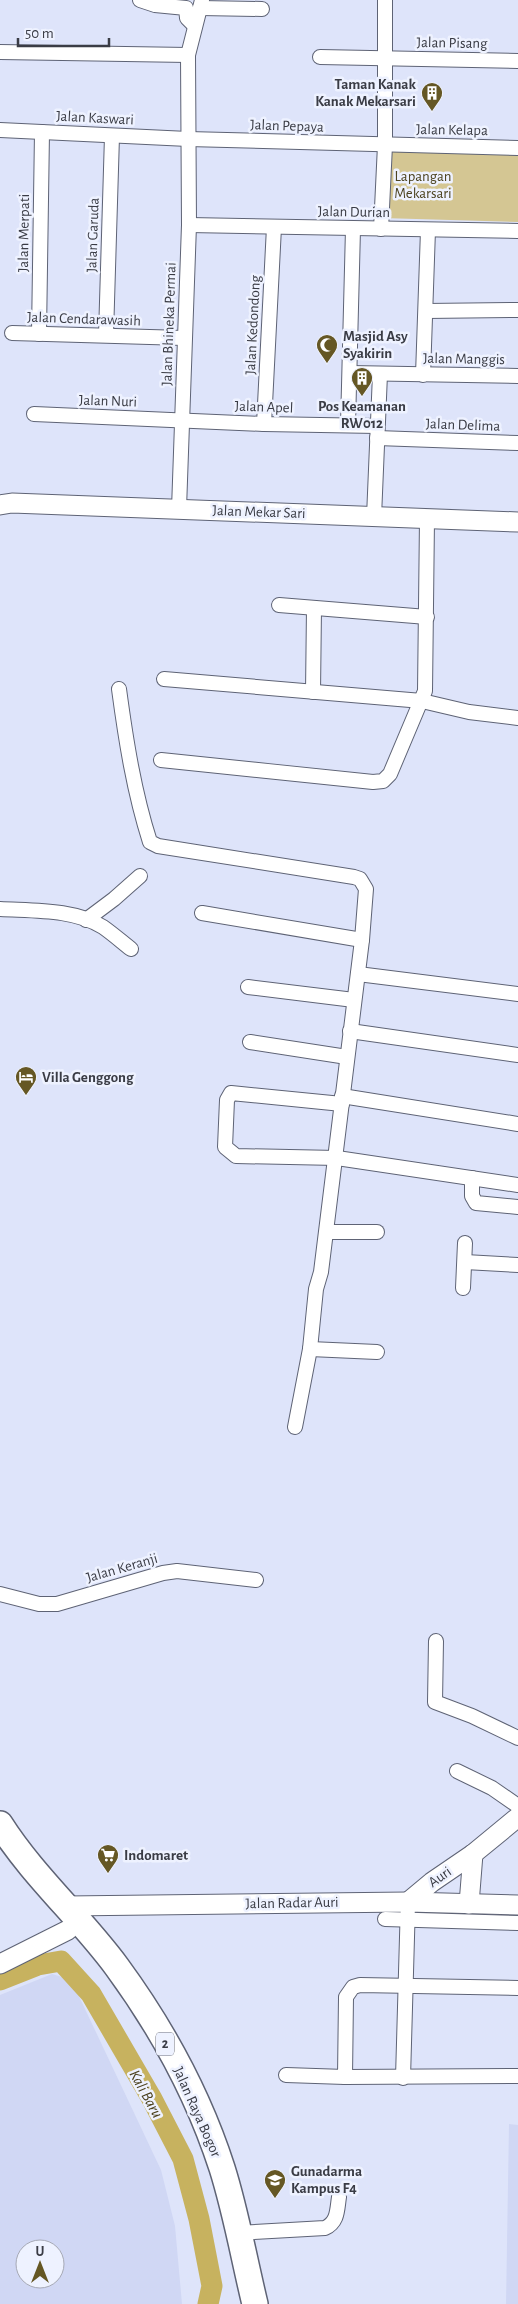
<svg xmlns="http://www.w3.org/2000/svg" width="518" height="2304" font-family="'Alegreya Sans',sans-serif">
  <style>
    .built { fill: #d0d7f4; fill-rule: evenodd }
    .green { fill: #d4c693 }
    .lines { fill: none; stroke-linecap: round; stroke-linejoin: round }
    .river { stroke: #c7b25f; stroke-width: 21 }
    .street-casing { stroke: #5e6375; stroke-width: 16 }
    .secondary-casing { stroke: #5e6375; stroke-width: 21 }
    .highway-casing { stroke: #5e6375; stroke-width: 28 }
    .street { stroke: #fff; stroke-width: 14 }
    .secondary { stroke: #fff; stroke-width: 19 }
    .highway { stroke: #fff; stroke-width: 25 }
    .labels { text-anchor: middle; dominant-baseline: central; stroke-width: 5; stroke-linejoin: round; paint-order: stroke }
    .shield { fill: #eef2ff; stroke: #70737d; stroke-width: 1 }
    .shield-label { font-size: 14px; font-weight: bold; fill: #3a3c45 }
    .street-label { font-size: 15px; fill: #3a3c45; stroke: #eef2ff }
    .poi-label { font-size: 15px; font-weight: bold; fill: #3a3c45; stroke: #eef2ff; text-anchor: start }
    .park-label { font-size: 15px; fill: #4c431f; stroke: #eef2ff }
    .water-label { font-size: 16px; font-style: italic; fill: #4b411d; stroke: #eef2ff }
  </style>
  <rect width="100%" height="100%" fill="#dee4fa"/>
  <g class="built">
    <path d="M52,1974L62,1977L77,1992L161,2170L175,2226L182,2304H0V1995ZM25,2249H55V2279H25Z"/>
    <polygon points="509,2124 518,2125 518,2304 506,2304"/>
  </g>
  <polygon class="green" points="392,148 518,152 518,222 382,218"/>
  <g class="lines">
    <polyline class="river" points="0,1980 38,1965 61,1961 91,1994 152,2099 183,2159 199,2219 212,2286 208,2304"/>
    <g class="street-casing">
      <g id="street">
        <polyline points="140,0 155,5 186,8 187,18 195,26"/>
        <polyline points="200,8 262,9"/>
        <polyline points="0,52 188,55"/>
        <polyline points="320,57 518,61"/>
        <polyline points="0,130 188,139 518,148"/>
        <polyline points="189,225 518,231"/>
        <polyline points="381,229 385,145 385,0"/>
        <polyline points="426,311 518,310"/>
        <polyline points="12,333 184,338"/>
        <polyline points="39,334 42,132"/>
        <polyline points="106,335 112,136"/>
        <polyline points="350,373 518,376"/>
        <polyline points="423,375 428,230"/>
        <polyline points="34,414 264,424 377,426"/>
        <polyline points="264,424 274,227"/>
        <polyline points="348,425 353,229"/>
        <polyline points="377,438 518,443"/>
        <polyline points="179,509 189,225 188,55 202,0"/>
        <polyline points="374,517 380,374"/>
        <polyline points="279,605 427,617"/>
        <polyline points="164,679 422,701 469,712 518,718"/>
        <path d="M119,689C126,741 134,792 150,842L158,846L354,877L360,879L366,889L362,940L321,1272L316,1289L310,1349L295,1427"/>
        <polyline points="313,692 314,608"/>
        <polyline points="161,760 373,782 383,781 390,774 425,691 427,519"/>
        <path d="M0,909C34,911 74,909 103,927C113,934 122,942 131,949"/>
        <polyline points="202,913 362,940"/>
        <polyline points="86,920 114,899 140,876"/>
        <polyline points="358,974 518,994"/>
        <polyline points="248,987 354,1000"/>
        <polyline points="350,1031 518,1055"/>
        <polyline points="250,1042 347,1057"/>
        <polyline points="342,1096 518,1124"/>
        <polyline points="342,1104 231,1093 227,1100 225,1147 236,1156 337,1158 518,1185"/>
        <polyline points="472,1178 472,1196 476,1203 518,1207"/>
        <polyline points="327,1232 377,1232"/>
        <polyline points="465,1262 518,1265"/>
        <polyline points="463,1288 465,1243"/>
        <polyline points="310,1349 377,1352"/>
        <polyline points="0,1594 39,1604 57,1604 163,1573 177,1571 256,1580"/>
        <polyline points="436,1641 435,1702 472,1716 518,1738"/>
        <polyline points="457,1771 492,1788 518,1806"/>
        <polyline points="385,1919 518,1923"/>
        <polyline points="286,2075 345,2077 346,1997 353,1987 360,1985 518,1988"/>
        <polyline points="345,2077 518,2076"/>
        <polyline points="403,2078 408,1902"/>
        <path d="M238,2233L325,2228C338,2222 337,2210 339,2197"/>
      </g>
    </g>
    <g class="secondary-casing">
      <g id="secondary">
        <polyline points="0,505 12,503 518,522"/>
        <polyline points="408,1902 432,1882 473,1854 518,1817"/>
        <polyline points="469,1904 473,1854"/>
        <polyline points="67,1906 408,1902 518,1905"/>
        <polyline points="0,1964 68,1930"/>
      </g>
    </g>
    <g class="highway-casing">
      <path id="highway" d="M0,1824C33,1876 81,1918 117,1967C161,2027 199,2097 222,2168C236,2212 244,2259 255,2304"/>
    </g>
    <use href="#street" class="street"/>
    <use href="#secondary" class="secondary"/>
    <use href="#highway" class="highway"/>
  </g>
  <defs>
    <g id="building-pin" transform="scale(1.125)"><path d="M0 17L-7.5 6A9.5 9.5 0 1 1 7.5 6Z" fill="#655724" stroke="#eef2ff"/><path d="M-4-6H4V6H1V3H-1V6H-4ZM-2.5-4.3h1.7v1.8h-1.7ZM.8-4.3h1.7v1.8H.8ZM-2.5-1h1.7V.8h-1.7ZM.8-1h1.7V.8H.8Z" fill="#fff"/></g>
    <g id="mosque-pin" transform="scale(1.125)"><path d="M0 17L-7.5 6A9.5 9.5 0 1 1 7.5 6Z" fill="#655724" stroke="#eef2ff"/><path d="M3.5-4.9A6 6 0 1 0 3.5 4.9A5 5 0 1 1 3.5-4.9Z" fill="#fff"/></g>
    <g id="hotel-pin" transform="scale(1.125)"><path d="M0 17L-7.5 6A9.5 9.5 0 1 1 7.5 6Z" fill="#655724" stroke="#eef2ff"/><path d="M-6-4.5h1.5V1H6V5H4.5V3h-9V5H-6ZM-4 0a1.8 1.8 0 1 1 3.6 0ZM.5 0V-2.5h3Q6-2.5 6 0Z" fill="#fff"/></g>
    <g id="supermarket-pin" transform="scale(1.125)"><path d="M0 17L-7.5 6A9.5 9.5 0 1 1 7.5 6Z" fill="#655724" stroke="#eef2ff"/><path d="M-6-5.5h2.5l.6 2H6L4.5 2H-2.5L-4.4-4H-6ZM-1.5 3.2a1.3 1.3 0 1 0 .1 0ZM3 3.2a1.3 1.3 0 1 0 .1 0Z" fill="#fff"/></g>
    <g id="university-pin" transform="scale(1.125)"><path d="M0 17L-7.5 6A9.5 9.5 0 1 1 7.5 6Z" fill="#655724" stroke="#eef2ff"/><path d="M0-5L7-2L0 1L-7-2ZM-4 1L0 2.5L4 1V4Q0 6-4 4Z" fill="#fff"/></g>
  </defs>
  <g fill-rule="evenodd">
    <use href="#building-pin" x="432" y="93"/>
    <use href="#mosque-pin" x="327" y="345"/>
    <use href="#building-pin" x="362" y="378"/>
    <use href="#hotel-pin" x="26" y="1077"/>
    <use href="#supermarket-pin" x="108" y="1855"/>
    <use href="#university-pin" x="275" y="2180"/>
  </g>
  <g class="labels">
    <rect class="shield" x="156" y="2032.5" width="18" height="23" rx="4"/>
    <g class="shield-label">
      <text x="165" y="2044">2</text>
    </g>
    <g class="street-label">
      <text transform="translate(452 43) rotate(1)">Jalan Pisang</text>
      <text transform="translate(95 118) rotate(3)">Jalan Kaswari</text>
      <text transform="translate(287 126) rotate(2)">Jalan Pepaya</text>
      <text transform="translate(452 130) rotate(1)">Jalan Kelapa</text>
      <text transform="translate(354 212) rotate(1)">Jalan Durian</text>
      <text transform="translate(24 233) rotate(-89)">Jalan Merpati</text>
      <text transform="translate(93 235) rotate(-88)">Jalan Garuda</text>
      <text transform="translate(84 319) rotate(2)">Jalan Cendarawasih</text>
      <text transform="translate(169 324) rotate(-88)">Jalan Bhineka Permai</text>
      <text transform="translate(253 325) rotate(-87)">Jalan Kedondong</text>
      <text transform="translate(464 359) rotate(1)">Jalan Manggis</text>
      <text transform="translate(108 401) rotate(2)">Jalan Nuri</text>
      <text transform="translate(264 407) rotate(2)">Jalan Apel</text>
      <text transform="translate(463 425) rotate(2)">Jalan Delima</text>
      <text transform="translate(259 512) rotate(2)">Jalan Mekar Sari</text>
      <text transform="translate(122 1568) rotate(-16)">Jalan Keranji</text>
      <text transform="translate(440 1877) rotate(-35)">Auri</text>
      <text transform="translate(292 1903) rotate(-1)">Jalan Radar Auri</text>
      <text transform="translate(197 2112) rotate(66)">Jalan Raya Bogor</text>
    </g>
    <g class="poi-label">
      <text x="416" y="84" text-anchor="end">Taman Kanak<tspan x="416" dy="17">Kanak Mekarsari</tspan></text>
      <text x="343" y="336">Masjid Asy<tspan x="343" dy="17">Syakirin</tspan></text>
      <text x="362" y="406" text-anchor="middle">Pos Keamanan<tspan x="362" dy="17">RW012</tspan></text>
      <text x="42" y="1077">Villa Genggong</text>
      <text x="124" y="1855">Indomaret</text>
      <text x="291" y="2171">Gunadarma<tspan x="291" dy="17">Kampus F4</tspan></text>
    </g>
    <g class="park-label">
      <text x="423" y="176">Lapangan<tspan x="423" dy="17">Mekarsari</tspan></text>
    </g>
    <g class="water-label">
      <text transform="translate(146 2094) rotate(61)">Kali Baru</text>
    </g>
  </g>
  <g transform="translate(40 2264)"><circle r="24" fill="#eef2ff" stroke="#a6a9b5"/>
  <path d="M0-4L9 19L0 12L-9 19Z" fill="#655724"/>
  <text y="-8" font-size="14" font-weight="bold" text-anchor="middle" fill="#3a3c45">U</text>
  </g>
  <path d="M18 38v8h91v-8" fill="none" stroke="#3a3c45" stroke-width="2.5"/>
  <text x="25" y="38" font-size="15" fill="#3a3c45" stroke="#eef2ff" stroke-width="4" paint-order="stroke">50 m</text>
</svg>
